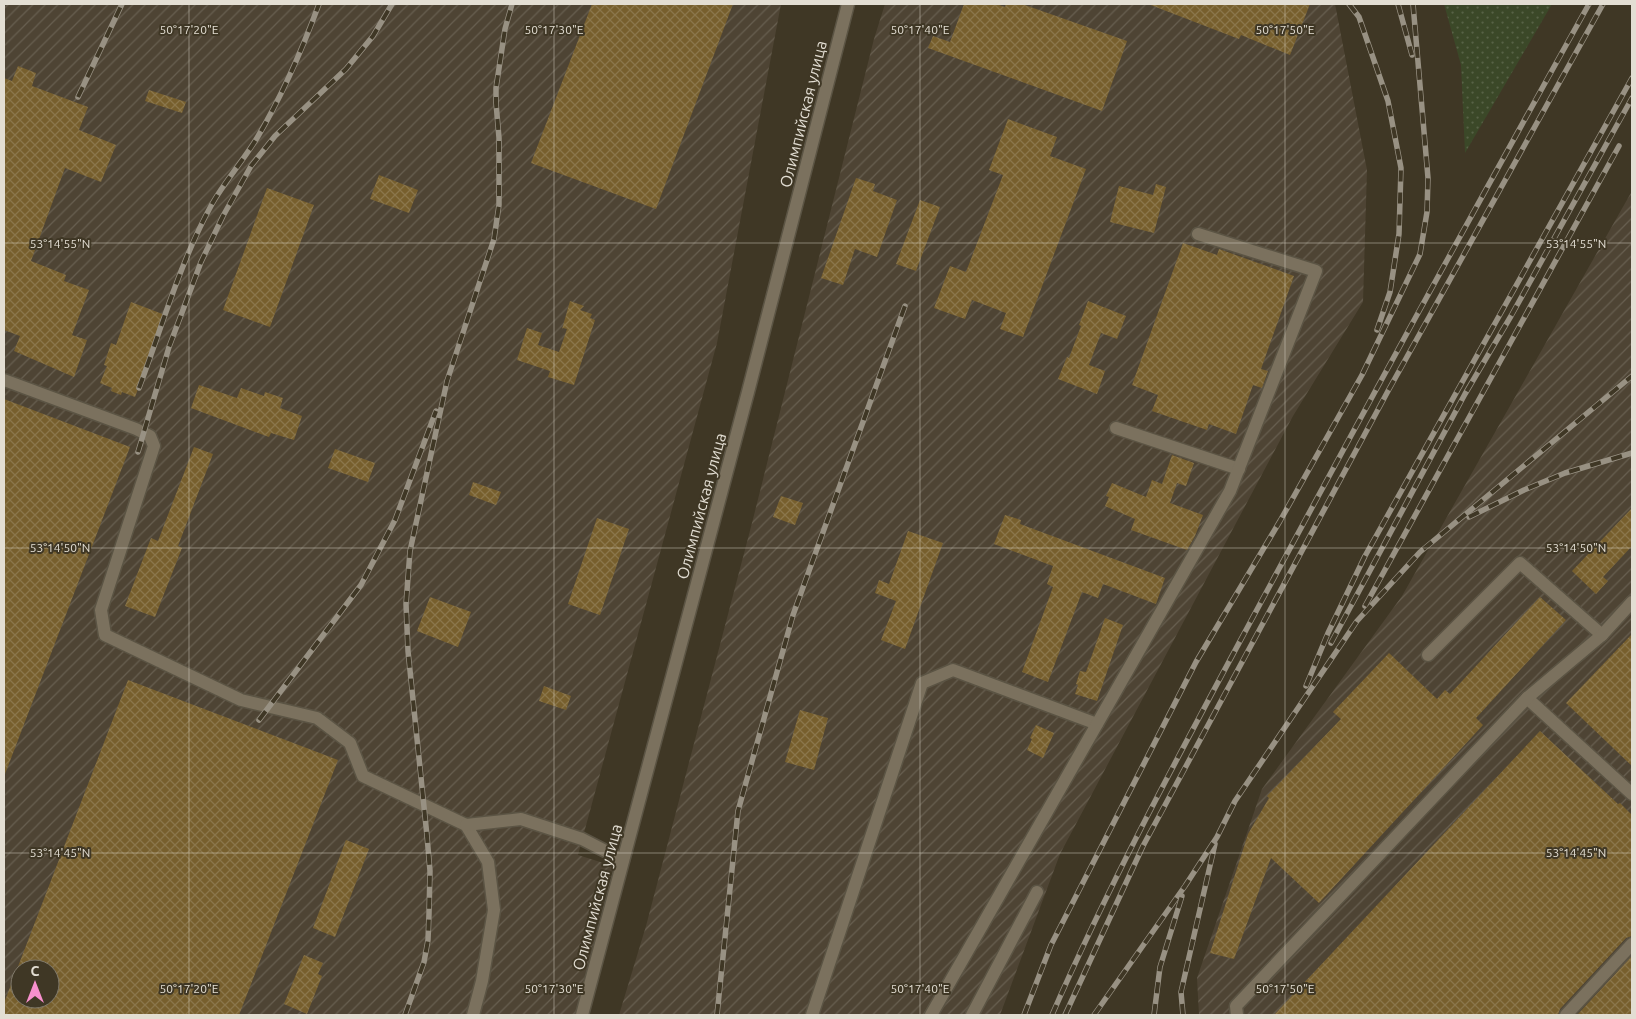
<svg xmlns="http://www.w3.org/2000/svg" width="1636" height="1019" font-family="Ubuntu,sans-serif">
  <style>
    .industrial { fill: url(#industrial-furrows); fill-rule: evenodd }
    .garden { fill: url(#garden-dots) }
    .building { fill: url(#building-cross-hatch); fill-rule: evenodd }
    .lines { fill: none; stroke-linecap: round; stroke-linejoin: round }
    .minor-casing { stroke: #5b5444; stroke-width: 15 }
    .minor { stroke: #7b715e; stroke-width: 12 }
    .rail-casing { stroke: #989183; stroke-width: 5.5 }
    .rail { stroke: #3f3725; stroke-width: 4; stroke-dasharray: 11; stroke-linecap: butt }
    .ticks { fill: none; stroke: #e3ded3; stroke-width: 1; stroke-opacity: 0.45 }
    .labels { text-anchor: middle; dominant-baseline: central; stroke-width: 4; stroke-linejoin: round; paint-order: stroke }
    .street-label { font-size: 16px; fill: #e3ded3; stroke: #3f3725 }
    .ticks-label { font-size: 12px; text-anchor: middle; fill: #e3ded3; stroke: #3f3725; stroke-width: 4; stroke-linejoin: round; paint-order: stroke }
  </style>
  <defs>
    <pattern id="industrial-furrows" width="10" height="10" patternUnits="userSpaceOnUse" patternTransform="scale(1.25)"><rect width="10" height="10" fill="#4e4434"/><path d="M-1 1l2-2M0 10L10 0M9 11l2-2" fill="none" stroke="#675f50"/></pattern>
    <pattern id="garden-dots" width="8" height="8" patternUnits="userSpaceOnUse" patternTransform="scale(1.25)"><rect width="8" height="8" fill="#3b4828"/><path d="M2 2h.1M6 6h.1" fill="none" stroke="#576246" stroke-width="1.8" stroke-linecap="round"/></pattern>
    <pattern id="building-cross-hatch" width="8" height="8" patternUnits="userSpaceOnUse" patternTransform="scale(1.25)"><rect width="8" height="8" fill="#775f2d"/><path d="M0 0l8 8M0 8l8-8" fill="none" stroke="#8a764b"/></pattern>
  </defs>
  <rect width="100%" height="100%" fill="#3f3725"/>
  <g class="industrial">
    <path d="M4,4H781L717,343L578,855L613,866L575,1015H4ZM20,969H50V999H20Z"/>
    <polygon points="885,4 1335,4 1367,170 1363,302 1293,416 1060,854 1000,1015 619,1015 646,926 752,523 874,39"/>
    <polygon points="1632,191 1632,1015 1199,1015 1197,978 1262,789 1402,596"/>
  </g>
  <polygon class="garden" points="1444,4 1552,4 1465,153 1461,65"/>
  <g class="building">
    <polygon points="592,4 733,4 656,209 531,163"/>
    <polygon points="964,4 996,4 1005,7 1006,4 1022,4 1127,41 1102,111 928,48 933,36 950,42"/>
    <polygon points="1148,4 1310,4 1290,55 1241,35 1239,39"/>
    <polygon points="18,66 36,73 32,86 88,107 79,130 116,145 101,182 65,168 31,261 66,275 64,281 89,290 72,335 87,340 74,377 14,351 20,336 4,330 4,78 12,81"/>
    <polygon points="149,90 186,102 182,113 145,101"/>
    <polygon points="1008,119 1057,137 1050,156 1086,169 1023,337 1000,329 1006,313 972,300 965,319 934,308 950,266 966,272 1003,175 989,170"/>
    <polygon points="379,175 418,190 409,213 370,199"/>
    <polygon points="856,178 875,184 873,191 897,200 877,257 855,249 843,285 821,278"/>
    <polygon points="1156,184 1166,187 1154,233 1110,222 1119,186 1153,195"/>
    <polygon points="267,188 314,205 270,327 223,310"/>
    <polygon points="920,200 940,207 916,271 896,264"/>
    <polygon points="1183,243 1217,255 1219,249 1294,276 1261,369 1268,371 1262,388 1253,385 1236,434 1209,424 1207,430 1152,411 1158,395 1132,385"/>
    <polygon points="570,301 584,306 580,310 592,314 590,318 595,320 574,385 548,377 550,371 517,360 527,328 542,333 538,345 559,352 567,329 563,328 562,329"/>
    <polygon points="1088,301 1126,316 1117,339 1101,333 1089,365 1105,371 1097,394 1058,379 1067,357 1069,358 1081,326 1079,325"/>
    <polygon points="131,302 165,315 135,397 122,392 121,395 111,391 112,388 100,383 107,366 104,365 111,343 116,345"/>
    <polygon points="199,385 237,398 241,388 264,396 265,392 283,398 280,408 302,416 294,440 271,433 269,437 191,408"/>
    <polygon points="4,399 130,447 5,774 4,774"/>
    <polygon points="194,447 213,454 178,546 182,548 155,617 125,606 151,538 158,541"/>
    <polygon points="335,449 375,463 368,482 328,468"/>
    <polygon points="1172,455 1194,463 1186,486 1177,483 1170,503 1203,515 1195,536 1187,550 1131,530 1135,519 1105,506 1109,497 1106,496 1112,483 1146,497 1152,480 1162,484"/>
    <polygon points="473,482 501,492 496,505 469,495"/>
    <polygon points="781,496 803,503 795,525 773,517"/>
    <polygon points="1632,508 1632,546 1603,577 1608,581 1596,594 1572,571"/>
    <polygon points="1005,515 1021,520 1020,524 1165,578 1156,604 1103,584 1098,598 1082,592 1048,682 1022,672 1053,587 1047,584 1053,566 994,544"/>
    <polygon points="597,518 629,529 600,615 568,604"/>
    <polygon points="908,531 943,543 905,649 881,640 896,601 875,593 879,580 889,584"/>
    <polygon points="430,597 471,612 458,647 417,631"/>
    <polygon points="1540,597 1566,620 1476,718 1483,725 1319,903 1271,858 1234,959 1210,953 1248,834 1269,798 1267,796 1341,719 1333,712 1389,653 1437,699 1445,690 1450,694"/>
    <polygon points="1105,618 1123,625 1097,701 1075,694 1078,685 1076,684 1080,671 1086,672"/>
    <polygon points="1632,634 1632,766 1566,703"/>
    <path d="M128,680L338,760L239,1015H4V1003ZM20,969H50V999H20Z"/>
    <polygon points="544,686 571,696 566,710 539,701"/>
    <polygon points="800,710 828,718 814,770 785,762"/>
    <polygon points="1036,725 1054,733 1043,758 1027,750 1032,739 1030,738"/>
    <polygon points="1540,731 1618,804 1620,803 1632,815 1632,936 1626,938 1560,1009 1558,1015 1274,1015"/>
    <polygon points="346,840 369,849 335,937 313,928"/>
    <polygon points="304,955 323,963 318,974 322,976 307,1014 284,1004"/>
    <polygon points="1632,956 1632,1015 1577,1015"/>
  </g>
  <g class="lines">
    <g class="minor-casing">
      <g id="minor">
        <polyline points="4,380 136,429 150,436 154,446 101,610 105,635 241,700 317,718 350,743 363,776 466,825 488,862 494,910 482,981 473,1015"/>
        <polyline points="1116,428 1239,469"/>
        <polyline points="1428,655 1520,563 1602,635"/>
        <polyline points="1527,698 1632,794"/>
        <polyline points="466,825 521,819 582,839 623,860"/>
        <polyline points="582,1015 748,392 848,4"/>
        <polyline points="812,1015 922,683 953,670 1097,724"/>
        <polyline points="931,1015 1230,491 1316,271 1198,234"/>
        <polyline points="972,1015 1037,892"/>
        <polyline points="1237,1015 1236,1006 1527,698 1602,635 1632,602"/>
        <polyline points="1566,1015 1632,944"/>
      </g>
    </g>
    <use href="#minor" class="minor"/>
    <g class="rail-casing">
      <g id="rail">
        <polyline points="1349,4 1359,17 1388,101 1401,168 1399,234 1390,292 1377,330"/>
        <polyline points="1398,4 1412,55"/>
        <polyline points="78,97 122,4"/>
        <path d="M139,388C162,327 180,262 212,204C225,181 243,161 257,138C282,96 302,50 319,4"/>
        <polyline points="138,452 169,347 201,262 223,216 251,166 275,136 346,69 373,36 392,4"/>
        <polyline points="1469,517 1524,490 1565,473 1632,453"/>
        <polyline points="1365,606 1619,146"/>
        <polyline points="1331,643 1465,394 1511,316 1632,98"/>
        <polyline points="1306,686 1328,633 1365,556 1632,78"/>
        <polyline points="259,720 361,585 395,520 436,411"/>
        <polyline points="405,1015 424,962 428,940 429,914 430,871 427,836 408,651 406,604 410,551 447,381 494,239 499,205 499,138 496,103 496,88 505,29 512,4"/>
        <polyline points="717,1015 738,811 793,615 905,306"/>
        <polyline points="1024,1015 1051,945 1196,662 1280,521 1362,375 1420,254 1427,212 1428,178 1413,4"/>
        <path d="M1052,1015C1113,875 1187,740 1260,604C1368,403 1478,203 1589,4"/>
        <polyline points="1065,1015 1143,846 1388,391 1603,4"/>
        <polyline points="1094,1015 1185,886 1217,837 1235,801 1357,621 1420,552 1632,376"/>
        <polyline points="1154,1015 1160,967 1182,896"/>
        <polyline points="1183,1015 1181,992 1215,844"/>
      </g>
    </g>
    <use href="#rail" class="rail"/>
  </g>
  <path class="ticks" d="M189,4V1015M554,4V1015M920,4V1015M1285,4V1015M4,243H1632M4,548H1632M4,853H1632"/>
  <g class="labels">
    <g class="street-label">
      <text transform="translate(803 114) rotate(-76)">Олимпийская улица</text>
      <text transform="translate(701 506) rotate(-75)">Олимпийская улица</text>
      <text transform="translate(597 897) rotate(-75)">Олимпийская улица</text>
    </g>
  </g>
  <g class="ticks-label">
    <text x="189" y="34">50°17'20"E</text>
    <text x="554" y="34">50°17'30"E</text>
    <text x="920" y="34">50°17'40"E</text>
    <text x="1285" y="34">50°17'50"E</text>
    <text x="60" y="248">53°14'55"N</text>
    <text x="1576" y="248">53°14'55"N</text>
    <text x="60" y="552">53°14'50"N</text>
    <text x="1576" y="552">53°14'50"N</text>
    <text x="60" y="857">53°14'45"N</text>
    <text x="1576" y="857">53°14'45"N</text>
    <text x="189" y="993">50°17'20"E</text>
    <text x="554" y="993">50°17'30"E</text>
    <text x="920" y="993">50°17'40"E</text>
    <text x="1285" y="993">50°17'50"E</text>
  </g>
  <rect width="1636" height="1019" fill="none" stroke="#e3ded3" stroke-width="10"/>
  <g transform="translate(35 984)"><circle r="24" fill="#3f3725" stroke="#817a6b"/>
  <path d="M0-4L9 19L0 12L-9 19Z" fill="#f790cd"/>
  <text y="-8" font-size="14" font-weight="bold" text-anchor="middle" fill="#e3ded3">С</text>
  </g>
</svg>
